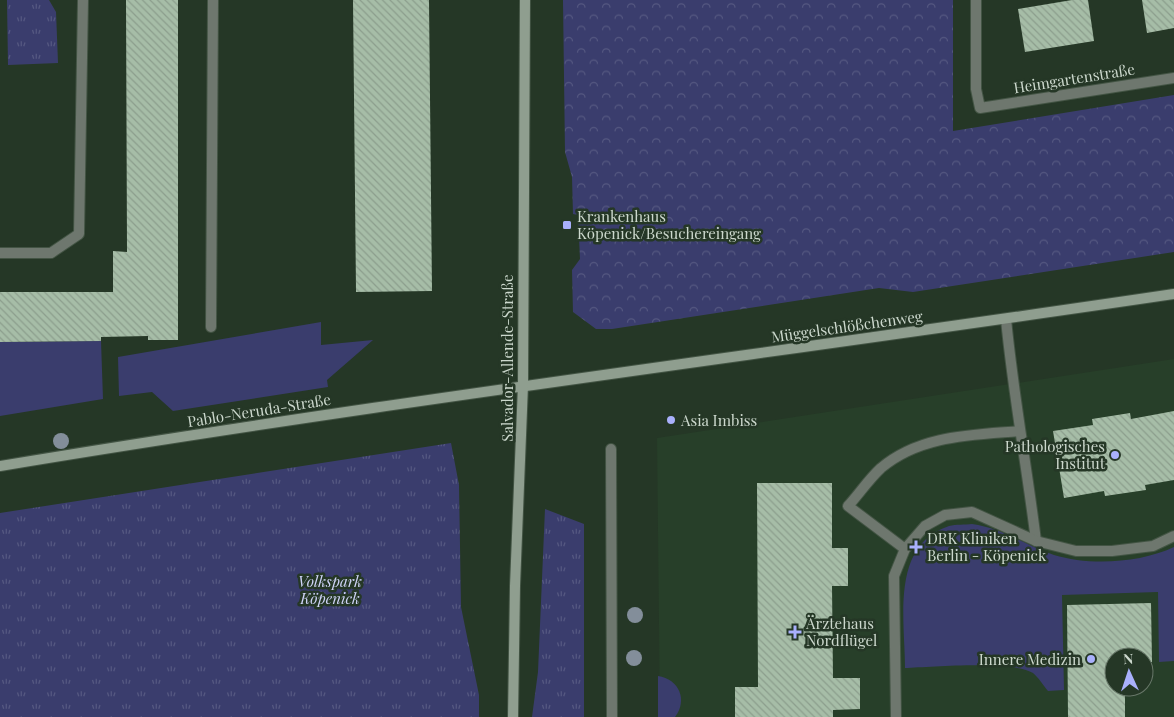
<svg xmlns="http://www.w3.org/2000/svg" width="1174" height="717" font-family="'Playfair Display',serif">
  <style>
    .built { fill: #273f29; fill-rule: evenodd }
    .green { fill: #3a3d6d }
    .forest { fill: url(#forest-crowns) }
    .park { fill: url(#park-tufts) }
    .building { fill: url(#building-back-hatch) }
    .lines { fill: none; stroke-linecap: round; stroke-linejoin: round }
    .lane-casing { stroke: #435444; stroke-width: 12 }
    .street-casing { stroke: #435444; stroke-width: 12 }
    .secondary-casing { stroke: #435444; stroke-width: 12 }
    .lane { stroke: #6e776e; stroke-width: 10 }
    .street { stroke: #6e776e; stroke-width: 10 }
    .secondary { stroke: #8f9e8f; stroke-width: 10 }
    .tree { fill: #838e9a }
    .poi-dot { fill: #a9b0fc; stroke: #253726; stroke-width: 2 }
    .labels { text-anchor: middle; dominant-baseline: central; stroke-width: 5; stroke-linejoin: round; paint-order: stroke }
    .street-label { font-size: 15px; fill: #ccd8cd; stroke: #253726 }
    .poi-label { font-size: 15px; fill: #ccd8cd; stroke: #253726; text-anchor: start }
    .park-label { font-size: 15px; font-style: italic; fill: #d0d5f8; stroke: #253726 }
  </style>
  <defs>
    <pattern id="forest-crowns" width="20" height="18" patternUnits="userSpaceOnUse" patternTransform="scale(1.25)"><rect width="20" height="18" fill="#3a3d6d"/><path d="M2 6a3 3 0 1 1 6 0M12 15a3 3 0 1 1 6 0" fill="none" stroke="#555881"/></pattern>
    <pattern id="park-tufts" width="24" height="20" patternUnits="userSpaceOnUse" patternTransform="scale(1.25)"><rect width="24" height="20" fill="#3a3d6d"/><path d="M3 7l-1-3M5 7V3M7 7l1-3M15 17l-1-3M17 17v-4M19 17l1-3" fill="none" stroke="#555881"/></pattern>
    <pattern id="building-back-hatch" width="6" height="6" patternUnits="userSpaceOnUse" patternTransform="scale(1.25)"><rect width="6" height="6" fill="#a6bda7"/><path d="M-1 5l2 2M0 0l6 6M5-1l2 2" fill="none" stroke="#8c9e8d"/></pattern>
  </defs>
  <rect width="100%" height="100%" fill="#253726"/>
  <path class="built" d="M1174,359V717H660L657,438ZM1114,657H1144V687H1114Z"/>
  <g class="green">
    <polygon points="321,322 321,345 373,340 327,380 328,387 173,411 152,392 119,396 118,357"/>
    <polygon points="101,341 103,399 0,416 0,342"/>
    <path d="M972,524C1002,528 1025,545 1054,555C1090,566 1140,563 1174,547V661L1159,662L1158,592L1062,595L1064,690L1048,691C1043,685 1038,677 1033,673C1013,660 931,667 905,668C905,620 890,545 949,526C956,524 965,525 972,524Z"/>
    <path d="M658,676C679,679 688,700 675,717H658Z"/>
  </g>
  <polygon class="forest" points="563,0 953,0 953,131 1174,95 1174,252 913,292 879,288 612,329 596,329 573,312 572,270 580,259 578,215 573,214 572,177 565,152"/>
  <g class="park">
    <polygon points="7,0 49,0 56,12 58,63 8,65"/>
    <polygon points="451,443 459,485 461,607 479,695 479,717 0,717 0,513"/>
    <polygon points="545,509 584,524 584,717 532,717 538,672"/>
  </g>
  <g class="building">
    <polygon points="126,0 178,0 178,340 148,340 148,336 101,337 101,341 0,342 0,292 113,292 113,251 127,252"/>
    <polygon points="353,0 429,0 432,291 356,292"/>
    <polygon points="1072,0 1088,0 1094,41 1025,52 1018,9"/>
    <polygon points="1142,0 1174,0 1174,28 1147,33"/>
    <polygon points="1174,411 1174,480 1145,485 1146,490 1105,496 1104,491 1064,498 1053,431 1093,425 1092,419 1130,413 1131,419"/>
    <polygon points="757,483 832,483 832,548 848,548 848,586 832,586 833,678 860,678 860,709 833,710 833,717 735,717 735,687 758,687"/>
    <polygon points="1151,603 1152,662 1144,662 1144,657 1114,657 1114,687 1125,687 1125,717 1068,717 1067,605"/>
  </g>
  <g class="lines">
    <g class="lane-casing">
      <g id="lane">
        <polyline points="0,253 51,253 79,234 83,0"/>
        <path d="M1006,319C1013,393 1027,467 1036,541"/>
        <polyline points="211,327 213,0"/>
        <polyline points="611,449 612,717"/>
        <path d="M905,549L848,506C859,494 869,479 881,468C920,435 972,435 1020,431"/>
        <polyline points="896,717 894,576 905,549 925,526 945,515 972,512 1036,541 1076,551 1112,551 1153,546 1174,536"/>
      </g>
    </g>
    <g class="street-casing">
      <polyline id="street" points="976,0 976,89 980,108 1174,78"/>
    </g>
    <g class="secondary-casing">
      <g id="secondary">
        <path d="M0,466C390,401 783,352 1174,294"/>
        <polyline points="513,717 515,586 523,385 525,0"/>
      </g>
    </g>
    <use href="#lane" class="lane"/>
    <use href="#street" class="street"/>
    <use href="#secondary" class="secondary"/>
  </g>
  <g class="tree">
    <circle cx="61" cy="441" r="8"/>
    <circle cx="635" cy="615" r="8"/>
    <circle cx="634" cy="658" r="8"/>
  </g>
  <g class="poi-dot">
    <rect x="562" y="220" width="10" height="10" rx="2.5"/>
    <circle cx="671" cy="420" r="5"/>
    <circle cx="1115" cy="455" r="5"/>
    <path d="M913.5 539.5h5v5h5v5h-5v5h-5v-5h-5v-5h5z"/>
    <path d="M792.5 624.5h5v5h5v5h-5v5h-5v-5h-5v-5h5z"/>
    <circle cx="1091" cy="659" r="5"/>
  </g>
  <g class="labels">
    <g class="street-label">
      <text transform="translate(1074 78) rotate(-9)">Heimgartenstraße</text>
      <text transform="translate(847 326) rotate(-8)">Müggelschlößchenweg</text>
      <text transform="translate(507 358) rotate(-90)">Salvador-Allende-Straße</text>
      <text transform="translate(259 410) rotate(-9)">Pablo-Neruda-Straße</text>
    </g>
    <g class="poi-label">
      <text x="577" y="216">Krankenhaus<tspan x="577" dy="17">Köpenick/Besuchereingang</tspan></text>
      <text x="681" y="420">Asia Imbiss</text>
      <text x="1105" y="446" text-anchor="end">Pathologisches<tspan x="1105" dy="17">Institut</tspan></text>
      <text x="927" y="538">DRK Kliniken<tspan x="927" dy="17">Berlin - Köpenick</tspan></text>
      <text x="806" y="623">Ärztehaus<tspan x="806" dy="17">Nordflügel</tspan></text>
      <text x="1081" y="659" text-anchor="end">Innere Medizin</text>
    </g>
    <g class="park-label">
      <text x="330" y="581">Volkspark<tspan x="330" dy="17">Köpenick</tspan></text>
    </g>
  </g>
  <g transform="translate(1129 672) rotate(357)"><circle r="24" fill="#253726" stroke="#687769"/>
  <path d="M0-4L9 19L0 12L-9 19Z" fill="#a9b0fc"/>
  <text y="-8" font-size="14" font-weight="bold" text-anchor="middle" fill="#ccd8cd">N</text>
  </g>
</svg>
